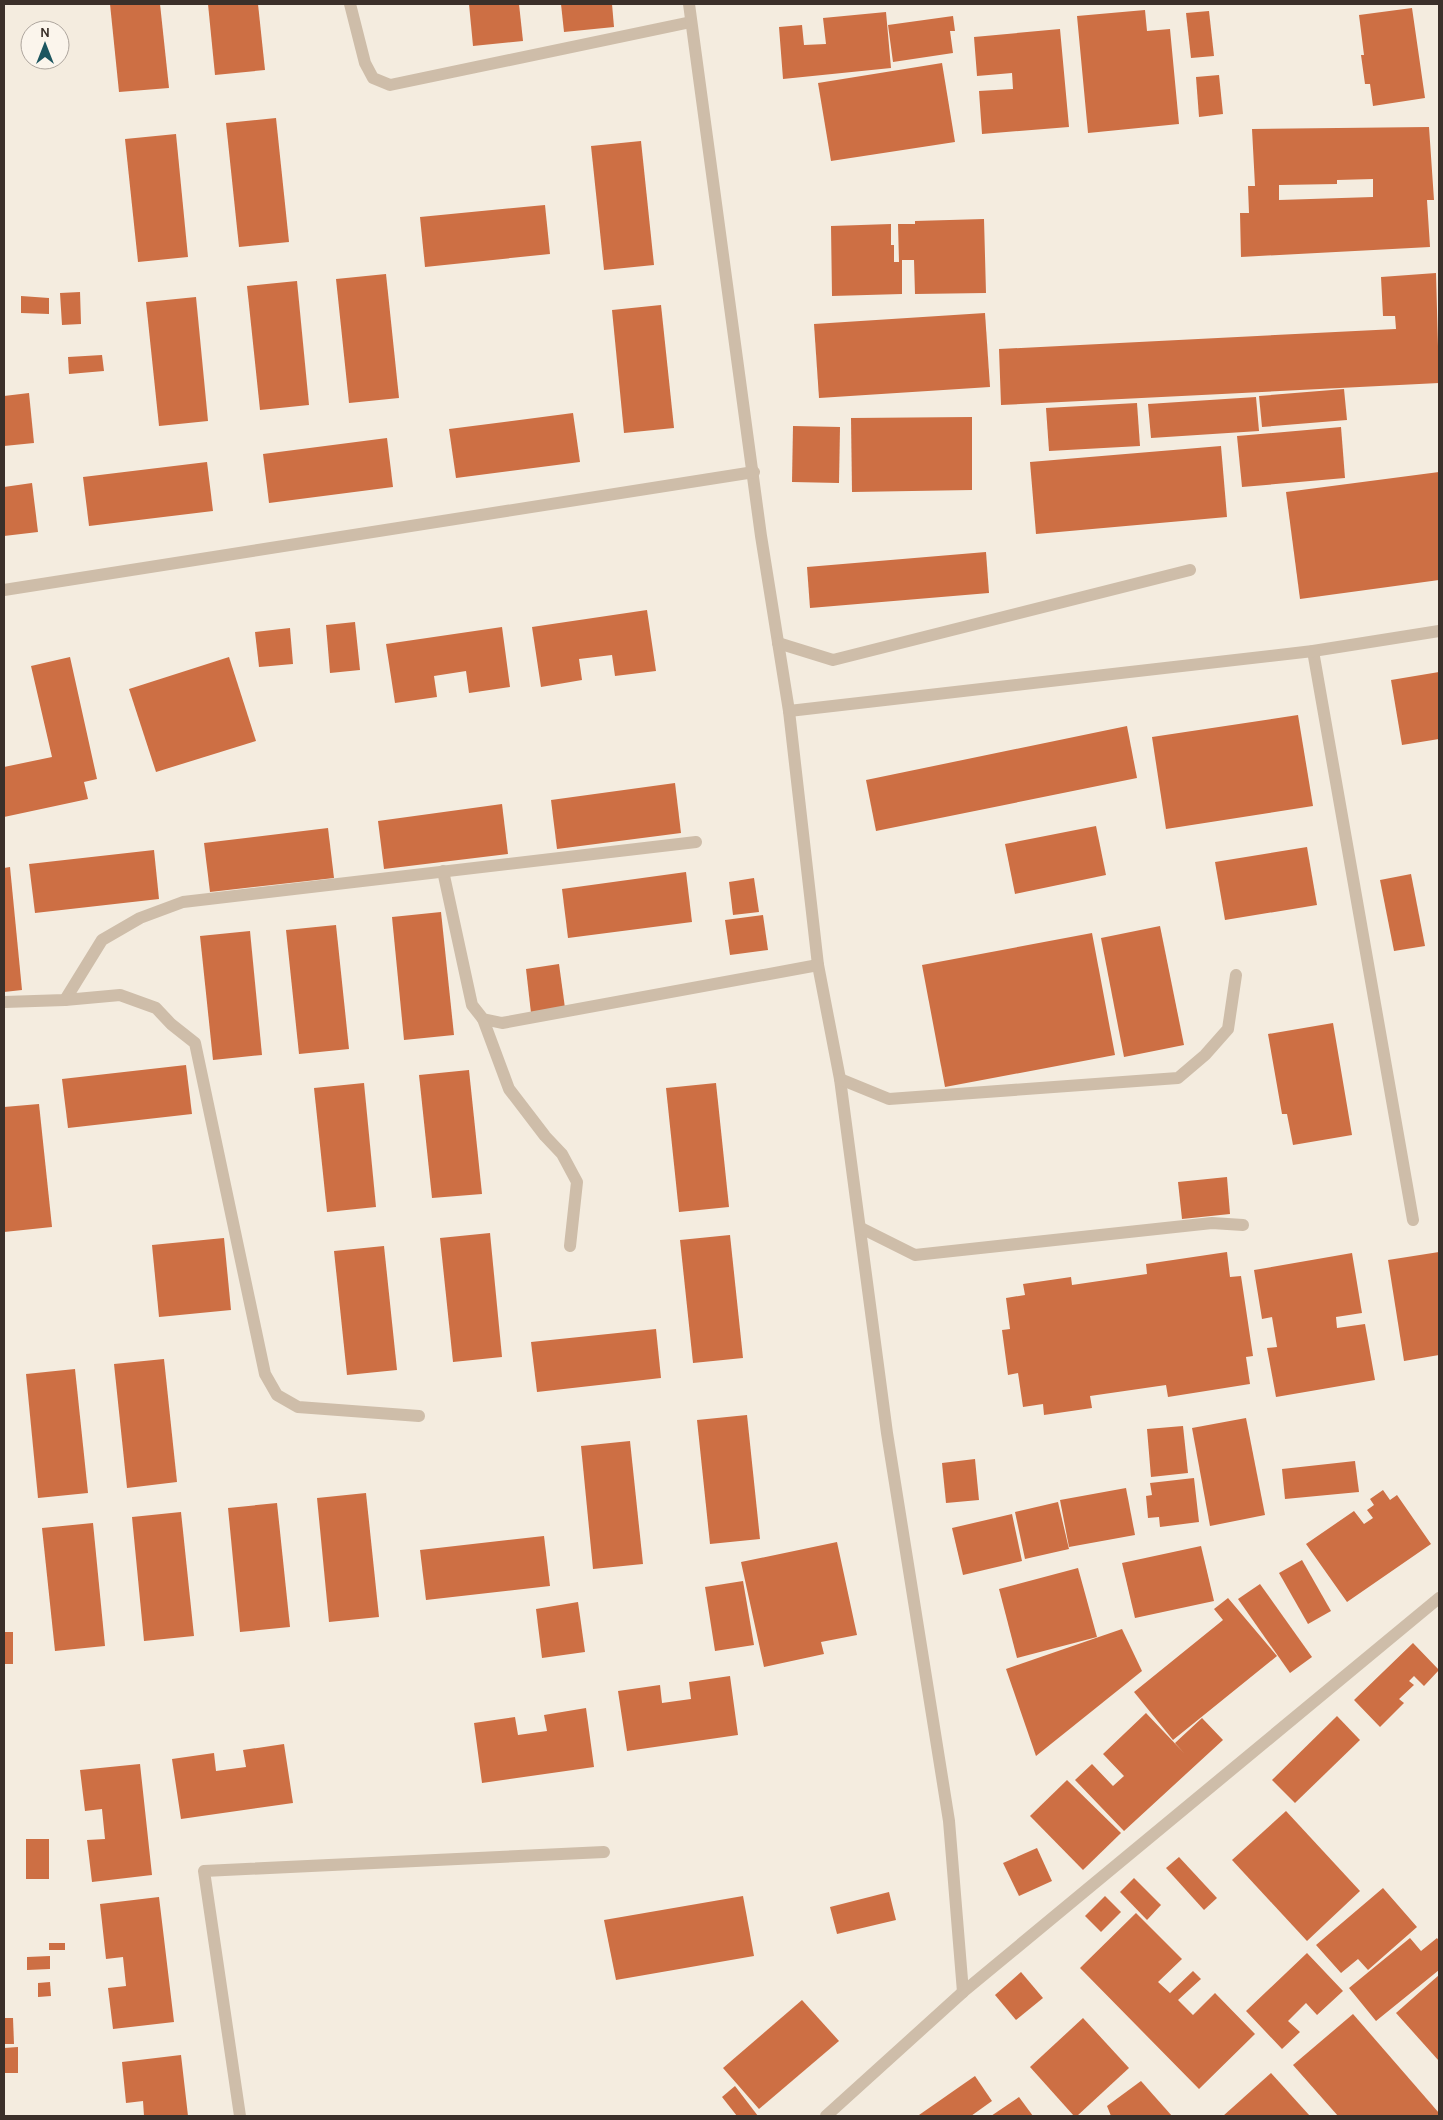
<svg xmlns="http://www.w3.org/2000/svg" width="1443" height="2120" font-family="Karla,sans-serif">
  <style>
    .building { fill: #cd6f44; fill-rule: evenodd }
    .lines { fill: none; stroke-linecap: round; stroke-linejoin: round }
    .minor { stroke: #cebda9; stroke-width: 12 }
  </style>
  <rect width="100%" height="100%" fill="#f4ecdf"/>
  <g class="building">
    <polygon points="110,4 160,4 169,88 119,92"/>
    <polygon points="208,4 258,4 265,70 215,75"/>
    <polygon points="469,4 519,4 523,41 473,46"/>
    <polygon points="561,4 612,4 614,27 564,32"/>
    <polygon points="1412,8 1425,98 1373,106 1370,84 1365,84 1361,55 1364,55 1359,15"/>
    <polygon points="1145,10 1147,31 1170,29 1179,124 1088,133 1077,16"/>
    <polygon points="1209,11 1214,56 1191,58 1186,13"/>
    <polygon points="886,12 891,68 783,79 779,27 802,25 804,45 826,44 823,18"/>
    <polygon points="953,16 955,31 950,31 953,53 893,62 888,25"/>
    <polygon points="1060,29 1069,127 982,134 979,91 1013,89 1012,73 977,76 974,37"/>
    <polygon points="942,63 955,142 831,161 818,83"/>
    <polygon points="1219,75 1223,114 1199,117 1196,77"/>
    <polygon points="276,118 289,242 239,247 226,123"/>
    <path d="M1429,127L1434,200H1427L1430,247L1241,257L1240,213H1249L1248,186H1255L1252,129ZM1373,179V197L1279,200V185L1337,184V180Z"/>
    <polygon points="176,134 188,257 138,262 125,139"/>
    <polygon points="641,141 654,265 604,270 591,146"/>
    <polygon points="545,205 550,254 425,267 420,217"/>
    <polygon points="984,219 986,293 915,294 914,260 902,260 902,294 832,296 831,226 891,224 891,245 894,245 894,262 899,262 898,224 915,224 915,221"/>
    <polygon points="1436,273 1439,383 1001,405 999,349 1396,329 1395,316 1383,316 1381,277"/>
    <polygon points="386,274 399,398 349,403 336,279"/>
    <polygon points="297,281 309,405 260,410 247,286"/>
    <polygon points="80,292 81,324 62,325 60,293"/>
    <polygon points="21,296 49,298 49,314 21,313"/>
    <polygon points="196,297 208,421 159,426 146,302"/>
    <polygon points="661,305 674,428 624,433 612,310"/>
    <polygon points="985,313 990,387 819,398 814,324"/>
    <polygon points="102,355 104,371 69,374 68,357"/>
    <polygon points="1344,389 1347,420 1262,427 1259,396"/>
    <polygon points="29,393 34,443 4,446 4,396"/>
    <polygon points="1256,397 1259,431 1151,438 1148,404"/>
    <polygon points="1137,403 1140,446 1049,451 1046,408"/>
    <polygon points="573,413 580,462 456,478 449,429"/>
    <polygon points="972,417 972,490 852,492 851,418"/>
    <polygon points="793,426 840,427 839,483 792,482"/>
    <polygon points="1341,427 1345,478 1242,487 1237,436"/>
    <polygon points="387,438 393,487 269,503 263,454"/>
    <polygon points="1221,446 1227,517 1036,534 1030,462"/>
    <polygon points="207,462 213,511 89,526 83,477"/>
    <polygon points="1439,472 1439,580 1300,599 1286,492"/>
    <polygon points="32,483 38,532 4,536 4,487"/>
    <polygon points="986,552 989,593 810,608 807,567"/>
    <polygon points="647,610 656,671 615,676 612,655 579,659 582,680 541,687 532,627"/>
    <polygon points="355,622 360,670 330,673 326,625"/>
    <polygon points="502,627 510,687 469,693 466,671 434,676 437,697 395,703 386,644"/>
    <polygon points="290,628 293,664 259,667 255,632"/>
    <polygon points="70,657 97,779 84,782 88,799 4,817 4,767 52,757 31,666"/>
    <polygon points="229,657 256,741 156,772 129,689"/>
    <polygon points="1439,672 1439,739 1402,745 1391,680"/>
    <polygon points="1298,715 1313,806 1166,829 1152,737"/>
    <polygon points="1127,726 1137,778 876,831 866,780"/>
    <polygon points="675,783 681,833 557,849 551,800"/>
    <polygon points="502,804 508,854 384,869 378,821"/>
    <polygon points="1096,826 1106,875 1015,894 1005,844"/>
    <polygon points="328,828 334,878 210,892 204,843"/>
    <polygon points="1307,847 1317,905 1225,920 1215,862"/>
    <polygon points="154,850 159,899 35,913 29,864"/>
    <polygon points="10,867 22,990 4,992 4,868"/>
    <polygon points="686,872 692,922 568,938 562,889"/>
    <polygon points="1411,874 1425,946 1394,951 1380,880"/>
    <polygon points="754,878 759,912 733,915 729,882"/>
    <polygon points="441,912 454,1035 404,1040 392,917"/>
    <polygon points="763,915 768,950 730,955 725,920"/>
    <polygon points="336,925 349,1049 299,1054 286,930"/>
    <polygon points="1160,926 1184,1045 1124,1057 1101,938"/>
    <polygon points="250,931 262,1055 213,1060 200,936"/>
    <polygon points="1092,933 1115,1055 945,1087 922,965"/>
    <polygon points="559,964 565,1008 531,1013 526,969"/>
    <polygon points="1333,1023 1352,1135 1293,1145 1287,1114 1282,1114 1268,1034"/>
    <polygon points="186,1065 192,1114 68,1128 62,1079"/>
    <polygon points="469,1070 482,1194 432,1198 419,1075"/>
    <polygon points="364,1083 376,1207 327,1212 314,1088"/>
    <polygon points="716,1083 729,1207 679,1212 666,1088"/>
    <polygon points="39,1104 52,1227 4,1232 4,1107"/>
    <polygon points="1227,1177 1230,1214 1182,1219 1178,1182"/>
    <polygon points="490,1233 502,1357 453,1362 440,1238"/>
    <polygon points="730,1235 743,1358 693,1363 680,1240"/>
    <polygon points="224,1238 231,1310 159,1317 152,1245"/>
    <polygon points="384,1246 397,1370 347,1375 334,1251"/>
    <polygon points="1227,1252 1230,1277 1241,1276 1253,1356 1246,1357 1250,1384 1168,1397 1166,1385 1090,1396 1092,1408 1044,1415 1043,1404 1023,1407 1018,1373 1008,1375 1002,1330 1010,1329 1006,1298 1025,1295 1023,1284 1071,1277 1072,1285 1147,1274 1146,1264"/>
    <polygon points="1439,1252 1439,1355 1404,1361 1388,1260"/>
    <polygon points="1352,1253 1362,1313 1336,1317 1337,1328 1365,1324 1375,1380 1276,1397 1267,1348 1277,1347 1272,1317 1262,1319 1254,1270"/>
    <polygon points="656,1329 661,1378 537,1392 531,1342"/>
    <polygon points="164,1359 177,1482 127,1488 114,1364"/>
    <polygon points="75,1369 88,1493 38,1498 26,1374"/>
    <polygon points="747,1415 760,1539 710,1544 697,1420"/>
    <polygon points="1246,1418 1265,1515 1210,1526 1192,1428"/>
    <polygon points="1183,1426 1188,1473 1151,1477 1147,1429"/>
    <polygon points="630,1441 643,1564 593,1569 581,1446"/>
    <polygon points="975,1459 979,1500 946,1503 942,1463"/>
    <polygon points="1355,1461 1359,1492 1285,1499 1282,1469"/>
    <polygon points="1194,1478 1199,1522 1160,1527 1159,1517 1148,1518 1146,1496 1152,1495 1150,1483"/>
    <polygon points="1126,1488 1135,1535 1069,1547 1060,1500"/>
    <polygon points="1383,1490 1390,1500 1397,1495 1431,1544 1347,1602 1306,1544 1354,1511 1364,1524 1373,1518 1367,1510 1374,1505 1370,1499"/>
    <polygon points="366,1493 379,1617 329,1622 317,1498"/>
    <polygon points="1058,1502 1069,1549 1025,1559 1015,1512"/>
    <polygon points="277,1503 290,1627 240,1632 228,1508"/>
    <polygon points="181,1512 194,1636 144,1641 132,1517"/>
    <polygon points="1012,1514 1022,1561 963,1575 952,1528"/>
    <polygon points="93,1523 105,1646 55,1651 42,1528"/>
    <polygon points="544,1536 550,1586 426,1600 420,1550"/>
    <polygon points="837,1542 857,1635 821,1642 824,1654 764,1667 741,1562"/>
    <polygon points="1201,1546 1214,1601 1135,1618 1122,1563"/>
    <polygon points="1302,1560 1331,1611 1308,1624 1279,1573"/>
    <polygon points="1078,1568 1097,1637 1017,1658 999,1589"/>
    <polygon points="743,1581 754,1645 715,1651 705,1587"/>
    <polygon points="1260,1584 1312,1657 1290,1673 1238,1599"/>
    <polygon points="1228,1598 1277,1656 1173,1740 1134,1692 1223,1620 1214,1609"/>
    <polygon points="578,1602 585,1652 542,1658 536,1609"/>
    <polygon points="1122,1629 1142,1671 1036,1756 1006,1669"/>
    <rect x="4" y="1632" width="9" height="32"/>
    <polygon points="1413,1643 1439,1670 1424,1686 1414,1676 1409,1681 1414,1685 1399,1699 1404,1703 1380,1727 1354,1700"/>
    <polygon points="730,1676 738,1735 627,1751 618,1691 660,1685 662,1703 691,1699 689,1682"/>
    <polygon points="586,1708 594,1767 482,1783 474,1723 515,1717 518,1735 547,1731 544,1715"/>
    <polygon points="1146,1713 1184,1753 1175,1743 1202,1718 1223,1740 1124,1831 1075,1780 1092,1764 1113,1786 1124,1776 1103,1754"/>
    <polygon points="1337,1716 1360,1740 1295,1803 1272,1780"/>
    <polygon points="284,1744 293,1803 181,1819 172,1759 214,1753 216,1771 246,1767 243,1750"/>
    <polygon points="140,1764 152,1875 92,1882 87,1840 105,1839 102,1809 85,1811 80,1770"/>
    <polygon points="1067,1780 1121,1833 1083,1870 1030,1816"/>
    <polygon points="1286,1811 1360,1891 1307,1941 1232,1860"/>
    <rect x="26" y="1839" width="23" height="40"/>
    <polygon points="1037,1848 1052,1881 1019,1896 1003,1863"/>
    <polygon points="1179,1857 1217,1898 1204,1910 1166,1868"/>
    <polygon points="1134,1878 1161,1905 1147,1920 1120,1892"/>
    <polygon points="1383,1888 1417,1927 1368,1970 1358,1959 1341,1973 1316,1945"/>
    <polygon points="889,1892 896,1920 837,1934 830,1907"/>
    <polygon points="743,1896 754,1956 616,1980 604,1920"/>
    <polygon points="1105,1896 1121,1912 1101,1932 1085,1916"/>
    <polygon points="159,1897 174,2022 113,2029 108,1988 126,1986 123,1957 106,1959 100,1904"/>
    <polygon points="1136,1913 1182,1959 1158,1982 1170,1993 1193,1971 1201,1979 1178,2000 1193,2015 1215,1993 1255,2034 1199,2089 1080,1968"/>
    <polygon points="1410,1938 1421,1951 1437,1938 1439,1941 1439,1970 1376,2021 1349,1988"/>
    <rect x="49" y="1943" width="16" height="7"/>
    <polygon points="1307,1953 1343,1991 1317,2015 1306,2003 1288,2021 1300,2032 1282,2049 1246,2011"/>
    <polygon points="50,1956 50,1969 27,1970 27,1957"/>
    <polygon points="1021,1972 1043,1998 1016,2020 995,1995"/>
    <polygon points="1439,1975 1439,2061 1396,2013"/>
    <polygon points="50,1982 51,1996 38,1997 38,1983"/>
    <polygon points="802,2000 839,2041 759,2109 723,2068"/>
    <polygon points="1353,2014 1439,2113 1439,2116 1338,2116 1293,2065"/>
    <polygon points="4,2018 13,2018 14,2044 4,2044"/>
    <polygon points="1083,2018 1129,2068 1077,2116 1074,2116 1030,2067"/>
    <polygon points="18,2047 18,2073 4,2073 4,2048"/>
    <polygon points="181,2055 188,2116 144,2116 143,2101 126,2103 122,2062"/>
    <polygon points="1271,2073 1310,2116 1223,2116"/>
    <polygon points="975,2076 992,2101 971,2116 920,2116 919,2115"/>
    <polygon points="1141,2081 1172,2116 1111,2116 1107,2106"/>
    <polygon points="735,2086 758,2116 737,2116 722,2097"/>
    <polygon points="1019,2097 1033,2116 991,2116"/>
  </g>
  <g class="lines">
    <g class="minor">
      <polyline points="350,4 365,63 373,78 390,85 691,22"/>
      <polyline points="689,4 761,536 789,711 818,965 840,1079 887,1433 949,1821 963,1992"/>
      <polyline points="4,590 754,472"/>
      <polyline points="778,643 833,660 1190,570"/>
      <polyline points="1313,651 1413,1220"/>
      <polyline points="789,711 1313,651 1439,631"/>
      <polyline points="443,871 472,1005 483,1019 502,1023 818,965"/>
      <polyline points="65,1000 102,940 140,918 183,902 696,842"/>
      <polyline points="4,1002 65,1000 120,995 156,1008 171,1024 195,1043 265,1374 277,1395 298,1407 419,1416"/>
      <polyline points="483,1019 509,1089 545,1136 562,1154 577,1182 570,1246"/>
      <polyline points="840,1079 889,1099 1178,1078 1205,1055 1228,1029 1236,975"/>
      <polyline points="861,1228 915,1255 1212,1223 1243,1225"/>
      <polyline points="240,2116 204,1871 604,1852"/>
      <polyline points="826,2116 963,1992 1439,1598"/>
    </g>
  </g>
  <rect width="1443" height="2120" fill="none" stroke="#3b302a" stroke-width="10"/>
  <g transform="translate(45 45)"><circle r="24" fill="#fbf5ec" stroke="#aea69e"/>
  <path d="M0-4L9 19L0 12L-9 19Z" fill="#1c5660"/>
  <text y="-8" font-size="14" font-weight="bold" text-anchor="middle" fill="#3b302a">N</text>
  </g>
</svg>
